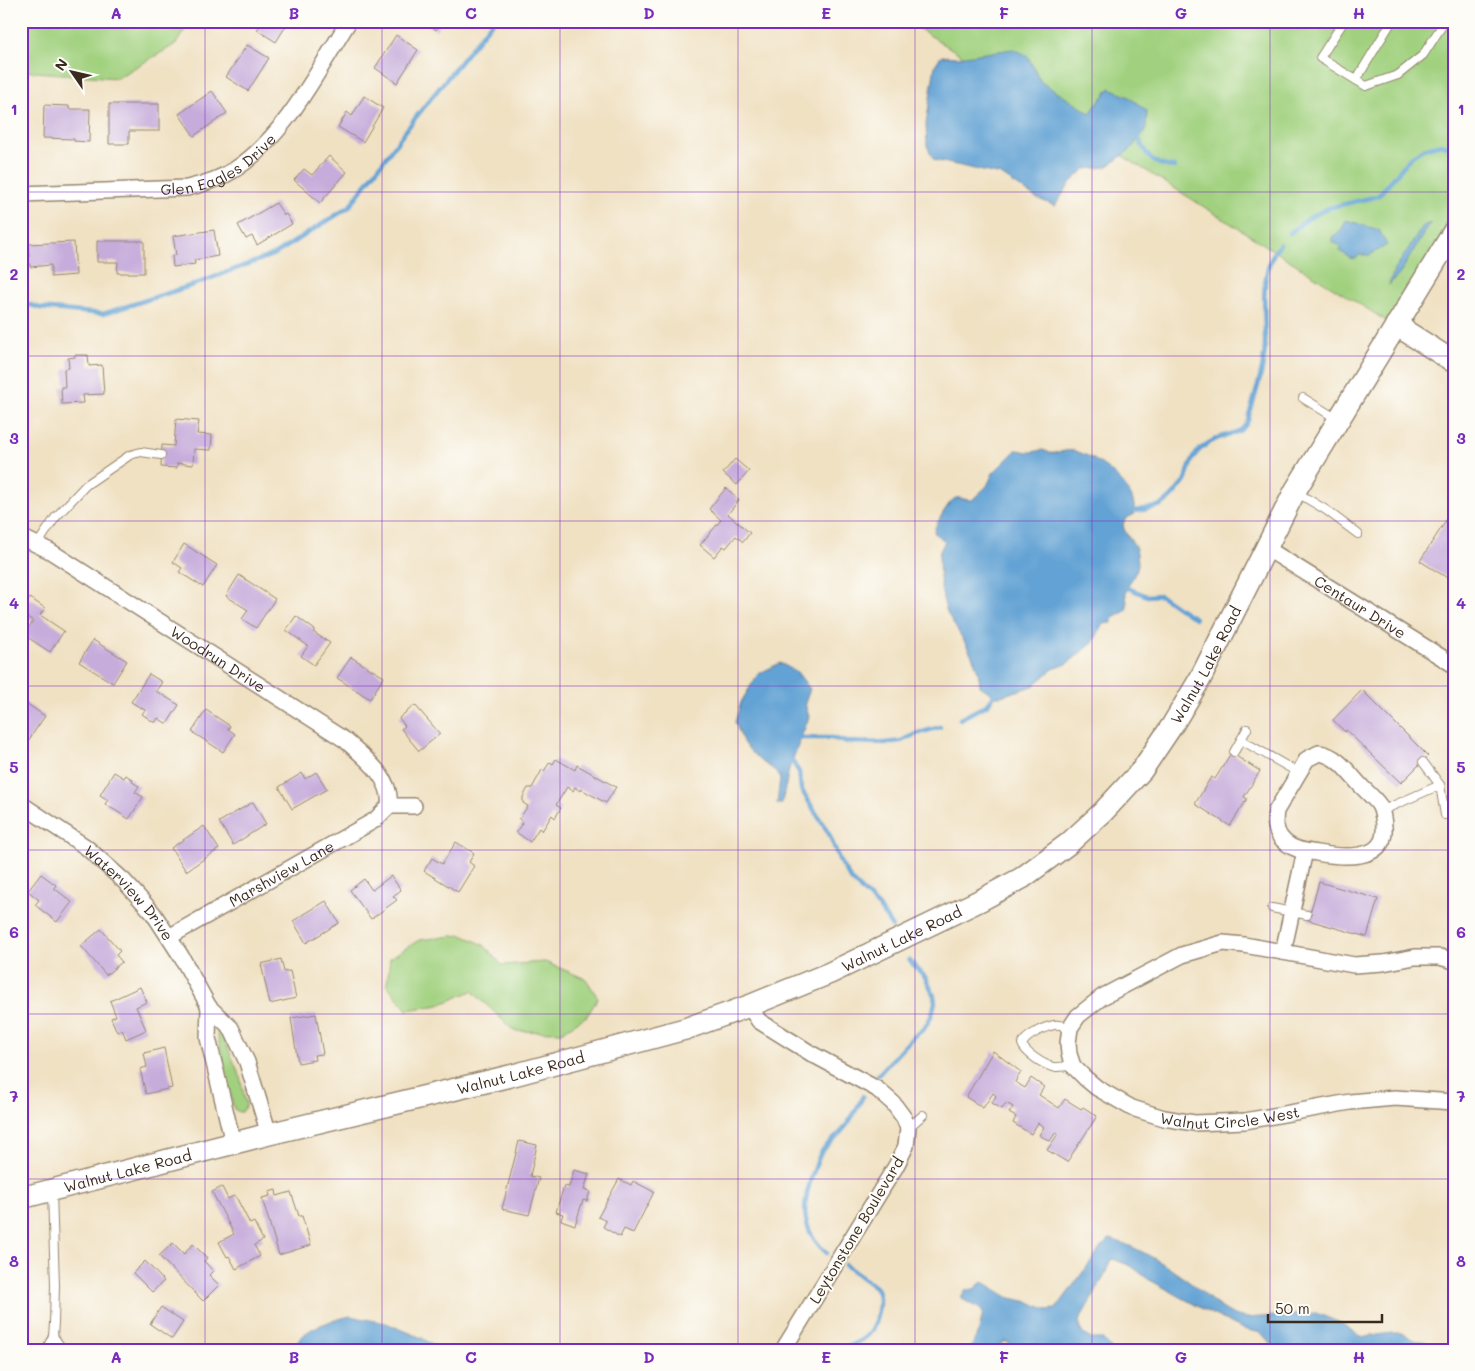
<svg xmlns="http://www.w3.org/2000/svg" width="1475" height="1371" font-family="Mali,sans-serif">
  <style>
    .green { fill: #a1d17f; stroke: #6e7e4e }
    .water { fill: #62a2d4; stroke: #4e6679 }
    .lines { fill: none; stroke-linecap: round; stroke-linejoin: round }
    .stream { stroke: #62a2d4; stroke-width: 4.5 }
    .building { fill: #c6acdb }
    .lane-casing { stroke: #968670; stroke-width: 10 }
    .street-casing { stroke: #968670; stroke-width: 18 }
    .secondary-casing { stroke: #968670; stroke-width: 24 }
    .lane { stroke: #fff; stroke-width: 8 }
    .street { stroke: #fff; stroke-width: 15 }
    .secondary { stroke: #fff; stroke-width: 21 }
    .grid { fill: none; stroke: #7b2cbf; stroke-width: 1; stroke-opacity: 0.55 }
    .labels { text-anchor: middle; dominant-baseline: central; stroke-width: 4; stroke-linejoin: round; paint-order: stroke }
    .street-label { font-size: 15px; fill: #3b2a1e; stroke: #fdfcf7 }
    .neatline { fill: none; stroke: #7b2cbf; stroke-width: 2 }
    .grid-label { font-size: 16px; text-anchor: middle; font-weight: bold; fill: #7b2cbf }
  </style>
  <rect width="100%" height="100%" fill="#fdfcf7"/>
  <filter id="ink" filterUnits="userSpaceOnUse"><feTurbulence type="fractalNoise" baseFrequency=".02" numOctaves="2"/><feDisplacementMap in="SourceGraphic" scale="10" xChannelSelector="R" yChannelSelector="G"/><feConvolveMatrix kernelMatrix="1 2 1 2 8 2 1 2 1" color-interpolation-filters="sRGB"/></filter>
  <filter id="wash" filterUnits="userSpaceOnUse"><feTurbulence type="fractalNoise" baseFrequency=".0096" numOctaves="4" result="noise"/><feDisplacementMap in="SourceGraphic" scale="20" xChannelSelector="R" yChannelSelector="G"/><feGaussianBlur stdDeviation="1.12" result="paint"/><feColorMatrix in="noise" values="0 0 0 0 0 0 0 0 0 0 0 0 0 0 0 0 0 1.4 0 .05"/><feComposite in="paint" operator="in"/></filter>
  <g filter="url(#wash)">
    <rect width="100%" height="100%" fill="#f0e1c3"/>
    <g class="green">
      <polygon points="21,21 190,21 176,44 117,78 21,71"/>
      <polygon points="907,21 1454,21 1454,232 1396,327"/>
      <polygon points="462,935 484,945 502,965 545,962 586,979 598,998 587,1016 561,1032 514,1031 472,991 439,1005 407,1010 387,985 390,958 419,940"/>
      <polygon points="219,1030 221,1032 240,1076 246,1105 242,1112 239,1112 234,1109 217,1033"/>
    </g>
    <g class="water">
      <polygon points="1013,49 1027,55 1041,82 1090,113 1110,88 1129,97 1147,111 1146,129 1131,149 1107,167 1085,169 1070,183 1055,206 1036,198 1001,175 934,160 927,146 926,124 935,65 941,56 958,57"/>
      <polygon points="1346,220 1379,230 1387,245 1370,255 1359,255 1356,259 1350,258 1339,250 1342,247 1333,242 1332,237 1341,231"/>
      <polygon points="1430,223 1399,275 1389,285 1394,271 1423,226"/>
      <path d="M1016,450C1021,450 1023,451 1027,452C1033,453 1038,450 1043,450C1046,451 1048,452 1050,453C1058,454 1065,449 1074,451C1095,455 1142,489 1133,515C1112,523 1131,537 1136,549C1137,552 1138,560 1138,564C1137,574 1128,582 1126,592C1125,599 1130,605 1125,611C1121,615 1116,614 1112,618V623L1103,624L1093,643L1067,664L1053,669L1033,686L1001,696H995L980,686C979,659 961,638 949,616C941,602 939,571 939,555C940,549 943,546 945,541L935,534L934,531C936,524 949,500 956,498C961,497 967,501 972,500L987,486L993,473Z"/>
      <polygon points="780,663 797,672 810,689 805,703 809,717 789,769 782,804 777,804 780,778 773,769 759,760 744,744 735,722 741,702 758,674"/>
      <path d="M1111,1239C1140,1248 1165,1264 1189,1282C1207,1295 1223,1315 1247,1318L1316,1313L1341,1323L1358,1335L1365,1337L1391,1333H1402L1415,1340L1427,1342L1448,1350H1335L1328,1348L1322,1350H1277L1261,1333L1243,1329L1210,1313L1148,1279L1131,1266L1113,1259L1110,1261L1105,1275L1079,1321L1082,1333L1091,1339H1103L1112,1350H1021L1004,1341L996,1350H970L979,1330L983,1313C979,1305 968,1304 961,1298L966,1290L974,1289L982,1282L985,1283L1010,1298L1030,1302L1047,1310L1056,1309L1102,1246L1108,1240Z"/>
      <path d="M350,1316L386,1323L422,1338L441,1350H294C295,1346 297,1342 299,1339C310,1326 335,1320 350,1316Z"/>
    </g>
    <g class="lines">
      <g class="stream">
        <path d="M1139,139C1148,158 1152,165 1174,167"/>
        <polyline points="1290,233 1309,218 1328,208 1378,196 1411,157 1423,149 1441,144 1454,148"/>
        <polyline points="21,302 40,308 103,314 193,285 275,254 349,207 416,117 493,21"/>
        <path d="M1134,511C1156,508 1165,507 1179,488C1181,485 1184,482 1186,479C1189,470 1189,464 1196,454C1202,446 1214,439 1224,436C1235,432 1243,433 1248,420C1249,417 1249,413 1251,409C1257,389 1264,368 1265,346C1266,312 1257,273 1280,244"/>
        <polyline points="1128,588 1147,596 1159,595 1163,597 1186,613 1195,618"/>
        <polyline points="960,719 988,704 994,695"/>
        <polyline points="800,738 832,738 846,742 885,743 901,741 916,734 940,727"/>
        <polyline points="792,761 799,772 801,789 829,834 841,864 852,881 879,907 892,927"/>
        <polyline points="878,1075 913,1037 924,1029 932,1015 935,1002 934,996 926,978 909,960"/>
        <path d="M827,1253C799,1229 802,1204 813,1173C816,1166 818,1157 822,1151C827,1144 835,1139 841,1132C851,1121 857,1109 863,1096"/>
        <path d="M841,1350C849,1346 859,1342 866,1337C876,1329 884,1297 875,1287L845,1265"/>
      </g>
    </g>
    <g id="blocks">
      <g class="building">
        <polygon points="263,21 289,21 276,42 257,30"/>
        <polygon points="423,21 442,21 436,30"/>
        <polygon points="396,35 418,50 397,83 375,68"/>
        <polygon points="247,45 269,58 248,91 226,77"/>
        <polygon points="212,91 227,113 194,136 179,114"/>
        <polygon points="364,96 383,108 363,142 338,127 347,112 352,116"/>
        <polygon points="109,104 159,104 159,131 129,131 129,144 109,144"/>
        <polygon points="44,105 69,106 69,109 90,109 89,142 74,141 74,139 43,138"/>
        <polygon points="329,156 347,172 320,203 294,180 304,169 312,175"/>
        <polygon points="276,203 284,215 286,214 292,224 257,245 252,236 246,239 238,225"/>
        <polygon points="214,230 218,256 194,260 195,264 173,267 172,256 176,255 173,236"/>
        <polygon points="97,241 144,241 144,273 117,273 118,262 97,262"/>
        <polygon points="74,242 76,275 51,277 51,265 30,267 28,244"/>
        <polygon points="75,355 88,355 89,366 102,365 104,394 83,395 84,403 62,404 61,387 65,387 64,369 69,368 68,358 75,357"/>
        <polygon points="176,419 199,421 197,434 212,435 211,450 194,449 193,465 177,463 177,468 161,467 162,445 174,446"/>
        <polygon points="735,459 749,471 737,485 723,473"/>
        <polygon points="726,488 739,500 728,514 750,533 743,542 736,536 726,548 723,546 714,557 700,545 721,520 709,509"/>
        <polygon points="1454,508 1454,582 1420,561"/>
        <polygon points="184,544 217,565 203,587 179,572 182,568 173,562"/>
        <polygon points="239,575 275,599 256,628 242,619 248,610 226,596"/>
        <polygon points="30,598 45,608 40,615 64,631 50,652 24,635 33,621 21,613"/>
        <polygon points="296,616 315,630 313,632 330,643 314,665 301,656 308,646 286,630"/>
        <polygon points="93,640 127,661 113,683 79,662"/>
        <polygon points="351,657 384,677 370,699 337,678"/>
        <polygon points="149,674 162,682 156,691 179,705 167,724 158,718 155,723 142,714 145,710 131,702"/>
        <polygon points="1362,690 1428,756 1401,783 1346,730 1345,732 1333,720"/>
        <polygon points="21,700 45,716 28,741 21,736"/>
        <polygon points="415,705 440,734 419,751 401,729 405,726 399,718"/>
        <polygon points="206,710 230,726 228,729 235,734 223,752 192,732"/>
        <polygon points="1231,753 1260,771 1244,797 1247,799 1230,826 1195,804 1211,777 1215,779"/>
        <polygon points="556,759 575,770 577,765 616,787 606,803 581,789 580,791 575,787 573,791 567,787 556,805 561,808 555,818 552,815 542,831 539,828 530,842 516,832 523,822 519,819 528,806 523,803 523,797 528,788 532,788 542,770 544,771 550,762 553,764"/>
        <polygon points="114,772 124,778 126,775 133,780 132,782 139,786 135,792 143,797 129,819 105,804 108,800 100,795"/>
        <polygon points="316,772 327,789 292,809 279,787 302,773 305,779"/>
        <polygon points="253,802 266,824 233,845 219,822"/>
        <polygon points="204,826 219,849 186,871 171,848"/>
        <polygon points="456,842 474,853 469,862 474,866 458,892 424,871 432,858 442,864"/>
        <polygon points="41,874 56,885 54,888 72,902 57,922 35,905 39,900 28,891"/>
        <polygon points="391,876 401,890 393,896 397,900 371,919 350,890 364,879 372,890"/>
        <polygon points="1319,882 1378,899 1367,937 1308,920"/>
        <polygon points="326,901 339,923 306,943 293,921"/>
        <polygon points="101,929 120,951 116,955 122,962 106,975 81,946"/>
        <polygon points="281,959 284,972 290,971 296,998 270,1004 261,964"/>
        <polygon points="140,987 147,1002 136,1007 146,1030 126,1039 122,1029 117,1032 111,1018 116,1016 110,1001"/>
        <polygon points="316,1014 323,1054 314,1055 315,1060 298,1063 291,1018"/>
        <polygon points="164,1048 172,1088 146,1094 140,1069 147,1067 144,1053"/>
        <polygon points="993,1051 1021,1072 1015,1082 1025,1088 1031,1078 1044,1087 1039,1095 1059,1108 1065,1099 1081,1109 1083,1107 1097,1116 1067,1162 1047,1150 1058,1134 1056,1132 1050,1141 1039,1135 1044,1127 1038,1123 1031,1134 1013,1123 1016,1117 1009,1113 1013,1107 1006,1103 1002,1109 992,1103 996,1096 993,1093 983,1108 966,1097"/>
        <polygon points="519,1141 537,1145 530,1176 539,1178 529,1215 502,1209"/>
        <polygon points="574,1170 589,1174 584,1190 590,1191 587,1201 583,1200 575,1225 561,1220 563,1214 556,1212 564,1186 569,1187"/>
        <polygon points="619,1179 631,1185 633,1181 654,1192 633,1233 624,1229 620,1237 603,1227 606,1221 598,1217"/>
        <polygon points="222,1187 228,1199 235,1195 250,1224 254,1222 263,1240 254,1245 260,1256 236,1269 229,1256 227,1257 219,1242 234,1234 212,1192"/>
        <polygon points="276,1190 277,1196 291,1192 299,1216 302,1216 311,1245 279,1255 262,1198 270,1196 269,1192"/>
        <polygon points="173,1243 184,1254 193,1244 207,1258 204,1261 213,1271 209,1275 219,1285 203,1301 159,1256"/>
        <polygon points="145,1261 164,1281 152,1292 133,1273"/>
        <polygon points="161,1307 183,1322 172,1339 150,1324"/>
      </g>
    </g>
  </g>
  <g filter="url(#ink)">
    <use href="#blocks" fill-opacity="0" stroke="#968670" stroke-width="1"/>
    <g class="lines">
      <g class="lane-casing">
        <g id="lane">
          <polyline points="1344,21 1320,58 1366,86 1398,75 1423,55 1445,21"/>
          <polyline points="1356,80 1392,21"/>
          <polyline points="1303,398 1337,419"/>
          <polyline points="1296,492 1326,510 1358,534"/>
          <polyline points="37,545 55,518 86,485 130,455 141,452 161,455"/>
          <polyline points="1241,740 1299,773"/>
          <polyline points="1234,752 1247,729"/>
          <polyline points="1423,762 1440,785 1445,815"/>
          <polyline points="1381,811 1440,785"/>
          <polyline points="1272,908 1307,915"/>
          <path d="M1070,1028C1065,1026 1060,1024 1054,1025C1044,1027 1027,1035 1022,1044C1025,1053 1044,1065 1053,1067C1060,1067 1067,1066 1073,1066"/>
          <polyline points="908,1128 923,1115"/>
          <polyline points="53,1336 63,1350"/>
          <polyline points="46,1350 53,1336 54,1323 55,1285 52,1192"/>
        </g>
      </g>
      <g class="street-casing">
        <g id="street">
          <path id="s1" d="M21,194L187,188C204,184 220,179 234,170C285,137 317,72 349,21"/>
          <path id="s2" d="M21,537L50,551L345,740C364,757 393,778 389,806"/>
          <path id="s3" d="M1266,548L1454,665"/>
          <path d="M1319,753C1338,755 1350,775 1363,788C1368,793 1375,799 1379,805C1382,810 1384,821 1384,827C1387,863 1339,857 1317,853C1306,851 1293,850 1285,842C1275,834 1274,823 1276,811L1307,759Z"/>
          <path id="s4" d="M21,804L86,847L124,881L153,913L181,956L209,1007L231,1028L247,1062L269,1134"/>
          <polyline points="389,806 414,806"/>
          <path id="s5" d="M169,937L375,820L389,806"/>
          <polyline points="1283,952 1305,851"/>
          <path id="s6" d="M1454,961L1440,957H1415L1383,963L1354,965L1244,945L1223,943L1182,955L1102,997L1078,1016L1070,1028L1068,1043L1069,1054L1073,1066L1085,1078L1097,1088L1132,1108L1164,1118L1194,1123L1245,1121L1350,1102L1395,1098L1454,1102"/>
          <polyline points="749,1006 759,1021 812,1054 877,1089 893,1103 904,1118 908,1128 906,1146 896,1166 783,1350"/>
          <polyline points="209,1007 208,1038 233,1143"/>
        </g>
      </g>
      <g class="secondary-casing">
        <g id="secondary">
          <polyline points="1396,325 1454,362"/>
          <path id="s7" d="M21,1198L269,1134L510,1076L685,1029L749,1006L830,973L981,900L1022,878L1068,844L1103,812L1142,770L1173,724L1200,679L1295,491L1454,231"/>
        </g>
      </g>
      <use href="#lane" class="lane"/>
      <use href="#street" class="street"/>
      <use href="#secondary" class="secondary"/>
    </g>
  </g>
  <path class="grid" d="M205,21V1350M382,21V1350M560,21V1350M738,21V1350M915,21V1350M1092,21V1350M1270,21V1350M21,192H1454M21,356H1454M21,521H1454M21,686H1454M21,850H1454M21,1014H1454M21,1179H1454"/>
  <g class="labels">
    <g class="street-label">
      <text stroke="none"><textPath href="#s1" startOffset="204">Glen Eagles Drive</textPath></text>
      <text stroke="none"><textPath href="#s3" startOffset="111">Centaur Drive</textPath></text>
      <text stroke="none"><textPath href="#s2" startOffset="232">Woodrun Drive</textPath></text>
      <text stroke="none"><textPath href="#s7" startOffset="1340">Walnut Lake Road</textPath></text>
      <text stroke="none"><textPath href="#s5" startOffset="129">Marshview Lane</textPath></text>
      <text stroke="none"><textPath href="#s4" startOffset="141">Waterview Drive</textPath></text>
      <text stroke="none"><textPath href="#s7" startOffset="920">Walnut Lake Road</textPath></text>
      <text stroke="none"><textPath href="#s7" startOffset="515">Walnut Lake Road</textPath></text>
      <text stroke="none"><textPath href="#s6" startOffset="624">Walnut Circle West</textPath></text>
      <text stroke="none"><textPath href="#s7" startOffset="110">Walnut Lake Road</textPath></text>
      <text transform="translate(856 1230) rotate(-59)">Leytonstone Boulevard</text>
    </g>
  </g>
  <rect width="1475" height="1371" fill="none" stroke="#fdfcf7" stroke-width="55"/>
  <g transform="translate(72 72) rotate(304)" stroke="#fdfcf7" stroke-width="4" paint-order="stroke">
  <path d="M0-4L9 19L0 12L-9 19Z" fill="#3b2a1e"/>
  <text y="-8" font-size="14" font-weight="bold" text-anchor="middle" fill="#3b2a1e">N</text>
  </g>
  <path d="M1268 1314v8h114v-8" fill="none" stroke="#3b2a1e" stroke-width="2.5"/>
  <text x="1275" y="1314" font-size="15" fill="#3b2a1e" stroke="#fdfcf7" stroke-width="4" paint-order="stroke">50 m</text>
  <rect x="28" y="28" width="1420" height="1316" class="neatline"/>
  <g class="grid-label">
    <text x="116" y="19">A</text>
    <text x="294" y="19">B</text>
    <text x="471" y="19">C</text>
    <text x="649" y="19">D</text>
    <text x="826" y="19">E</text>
    <text x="1004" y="19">F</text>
    <text x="1181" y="19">G</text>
    <text x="1359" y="19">H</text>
    <text x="14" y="115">1</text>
    <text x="1461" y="115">1</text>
    <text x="14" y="280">2</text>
    <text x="1461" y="280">2</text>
    <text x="14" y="444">3</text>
    <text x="1461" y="444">3</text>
    <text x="14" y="609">4</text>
    <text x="1461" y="609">4</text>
    <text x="14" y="773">5</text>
    <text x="1461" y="773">5</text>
    <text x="14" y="938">6</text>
    <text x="1461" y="938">6</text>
    <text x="14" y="1102">7</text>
    <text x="1461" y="1102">7</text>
    <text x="14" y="1267">8</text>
    <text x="1461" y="1267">8</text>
    <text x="116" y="1363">A</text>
    <text x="294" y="1363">B</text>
    <text x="471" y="1363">C</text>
    <text x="649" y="1363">D</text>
    <text x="826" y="1363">E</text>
    <text x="1004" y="1363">F</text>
    <text x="1181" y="1363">G</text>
    <text x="1359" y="1363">H</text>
  </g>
</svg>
